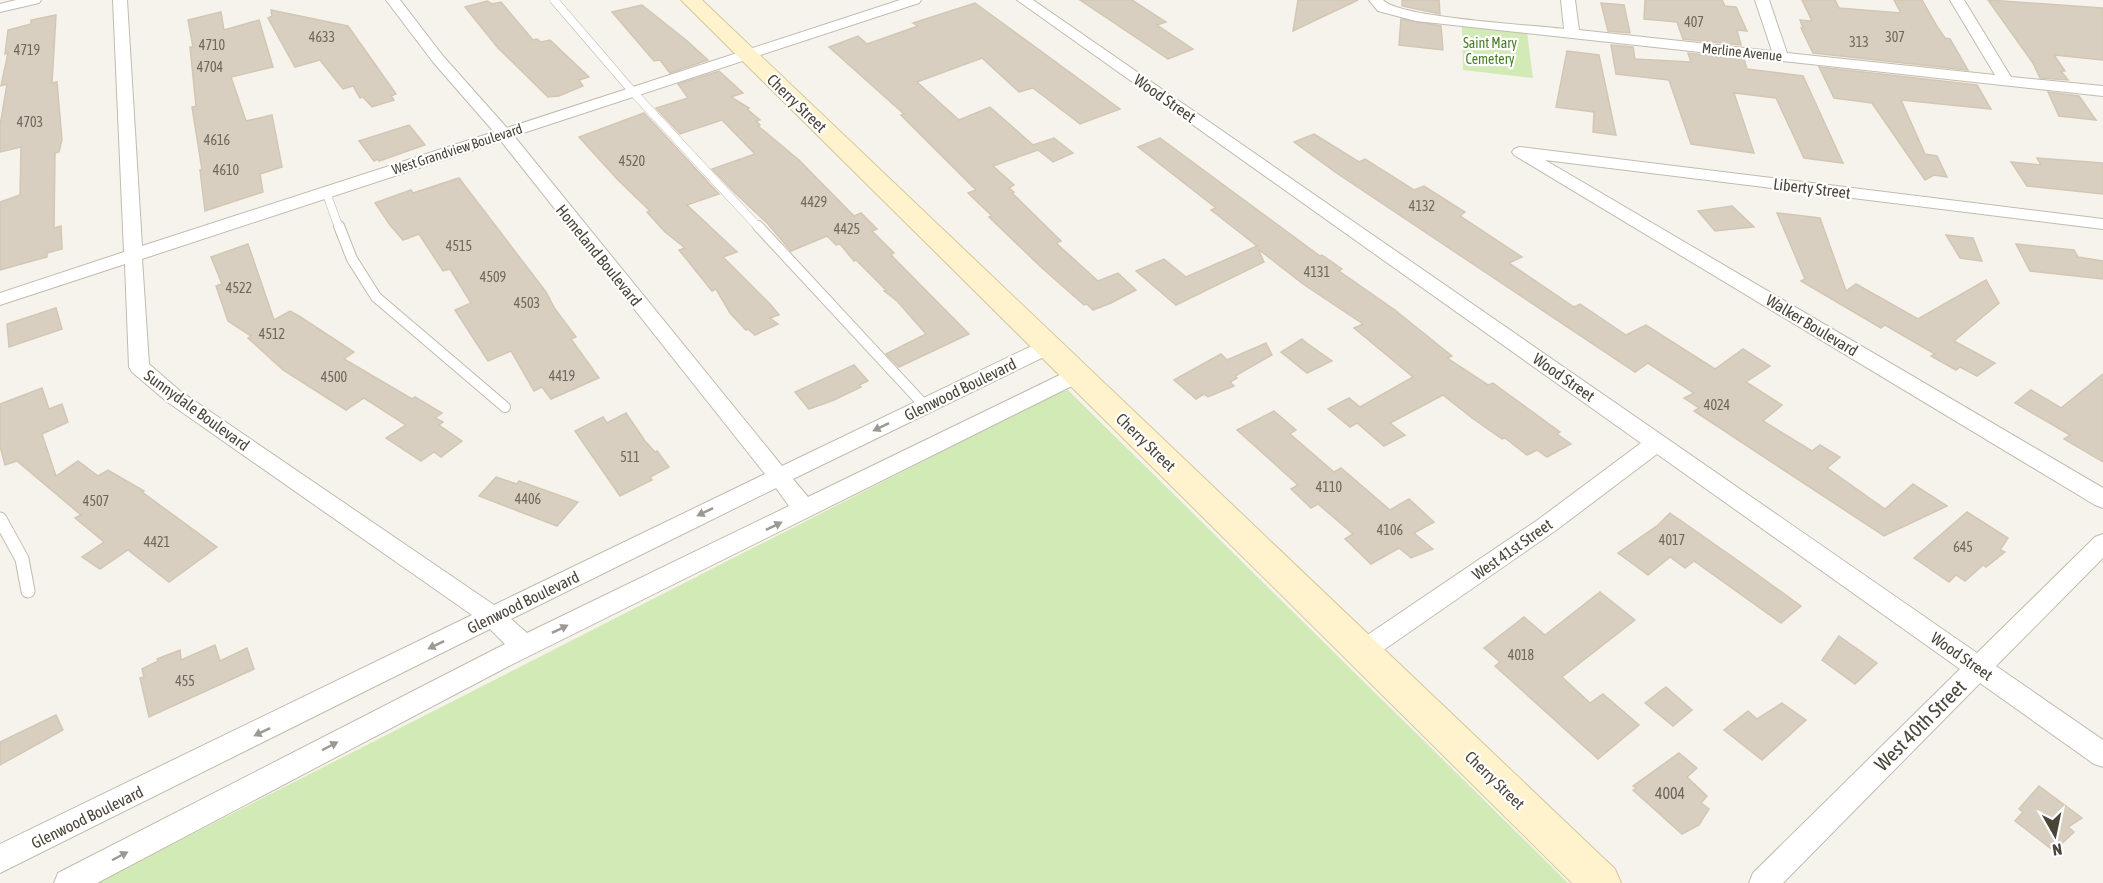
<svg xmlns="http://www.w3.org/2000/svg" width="2103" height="883" font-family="'Asap Condensed',sans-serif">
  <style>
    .green { fill: #d2eab5 }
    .building { fill: #d8cfc1; stroke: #d3c7b4; stroke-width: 1.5 }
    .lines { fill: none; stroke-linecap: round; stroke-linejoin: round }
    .lane-far2-casing { stroke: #c2bbae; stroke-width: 9 }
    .lane-far1-casing { stroke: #c2bbae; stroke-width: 12 }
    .lane-casing { stroke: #c2bbae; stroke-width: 15 }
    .street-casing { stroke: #c2bbae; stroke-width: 2 }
    .secondary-casing { stroke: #d6c79b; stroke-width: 2 }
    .lane-far2 { stroke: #fff; stroke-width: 8 }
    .lane-far1 { stroke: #fff; stroke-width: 10 }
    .lane { stroke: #fff; stroke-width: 13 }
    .street { fill: #fff; fill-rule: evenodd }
    .secondary { fill: #fff3cd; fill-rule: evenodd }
    .oneway { fill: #9c9892 }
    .labels { text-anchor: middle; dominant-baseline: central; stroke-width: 4.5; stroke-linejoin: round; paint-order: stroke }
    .number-label { font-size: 14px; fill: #6e675b }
    .far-park-label { font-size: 14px; fill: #4a7f2a; stroke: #fff }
    .far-street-label { font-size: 14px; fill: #4b4439; stroke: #fff }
    .street-label { font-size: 16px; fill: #4b4439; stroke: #fff }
    .near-number-label { font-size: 16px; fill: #6e675b }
    .near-street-label { font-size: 20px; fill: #4b4439; stroke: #fff }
  </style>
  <rect width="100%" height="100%" fill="#f6f3ec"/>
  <g class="green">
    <polygon points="1462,25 1527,32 1533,78 1463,70"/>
    <polygon points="1068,390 1568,883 96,883 1053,395"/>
  </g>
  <g class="building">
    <polygon points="1080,0 1132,0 1166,22 1157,25 1193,49 1168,59"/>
    <polygon points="1298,0 1358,0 1293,31"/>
    <polygon points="1402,0 1439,0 1440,14 1402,6"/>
    <polygon points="1645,0 1722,0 1725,6 1736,7 1747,31 1737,30 1741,45 1683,39 1677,22 1644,19"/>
    <polygon points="1802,0 1835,0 1839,8 1901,13 1894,0 1922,0 1938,28 1945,38 1950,39 1968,70 1813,53 1801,28 1803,28 1800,20 1812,21"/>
    <polygon points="1988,0 2103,8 2103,60 2054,55 2065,71 2061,71 2068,80 2040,78 2033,63"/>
    <polygon points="487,1 492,4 501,2 533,40 537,39 541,42 550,40 589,77 579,80 583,86 559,96 548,97 498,48 465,7"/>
    <polygon points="975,3 1120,109 1080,124 1033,88 1019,92 982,58 917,82 959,120 990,107 1033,145 1054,138 1073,153 1053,162 1038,150 993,166 1014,185 1009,188 1014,192 1012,193 1061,241 1056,243 1098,281 1118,273 1136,290 1111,303 1093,310 1087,304 1084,305 1042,268 989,217 992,216 968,193 976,190 901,115 904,114 829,47 858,36 867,44 918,26 913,23"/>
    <polygon points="1601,3 1624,5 1630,33 1608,31"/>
    <polygon points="642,5 686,40 708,60 670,73 660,60 654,61 612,12"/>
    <polygon points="271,10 348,26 396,94 391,96 394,100 372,107 363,97 360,98 353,86 343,89 320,60 295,67 268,18 272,16"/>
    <polygon points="221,12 224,30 259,20 273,67 231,77 246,121 272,115 282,167 260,174 263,192 205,211 200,170 202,170 192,107 196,106 190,47 193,47 188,20"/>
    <polygon points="56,15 52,83 57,82 62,140 59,152 55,153 54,228 61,226 62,249 47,253 47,257 0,270 0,202 20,195 21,147 0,152 0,126 7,84 1,86 8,53 5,54 8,30 31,24 31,20"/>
    <polygon points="1401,19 1441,26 1443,50 1399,45"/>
    <polygon points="1611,45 1633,47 1635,59 1691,62 1688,53 1744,59 1747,69 1803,76 1843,163 1804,158 1776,98 1734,93 1754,153 1691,144 1669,80 1616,74"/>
    <polygon points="1567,51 1599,55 1616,135 1593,132 1594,112 1556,107"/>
    <polygon points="1819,67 1977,85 1991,109 1901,100 1925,154 1937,156 1947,177 1934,175 1925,180 1872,103 1834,98"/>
    <polygon points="719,71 743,93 731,97 749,108 747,109 760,120 756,121 760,125 758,126 799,160 854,216 861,213 877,229 872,231 894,253 891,255 969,334 899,367 886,354 926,334 897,301 884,291 886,290 856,260 854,261 840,244 836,245 827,236 791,251 767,223 735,193 712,169 755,154 722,120 680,134 656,108 688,98 678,84"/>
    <polygon points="2048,92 2079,96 2096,120 2059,116"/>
    <polygon points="644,113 719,194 687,205 737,252 723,257 771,305 779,315 770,318 778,324 755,335 748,329 746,330 730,313 716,289 712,291 679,250 685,248 665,232 647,212 650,211 618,180 579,137"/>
    <polygon points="409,125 425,145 379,161 378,159 374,161 359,141"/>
    <polygon points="1314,134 1359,162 1365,159 1414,190 1424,186 1465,212 1460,216 1522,257 1509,263 1574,307 1580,304 1626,335 1646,325 1715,369 1743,349 1770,366 1746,382 1782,405 1763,421 1812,451 1820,445 1840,457 1827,468 1885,509 1913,484 1947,506 1884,536 1694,411 1699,408 1684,398 1694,393 1648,363 1635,372 1335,172 1294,142"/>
    <polygon points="1160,138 1320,256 1322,255 1342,269 1339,271 1395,310 1452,356 1447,358 1488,385 1493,383 1560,432 1557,434 1571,444 1547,457 1537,450 1527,455 1505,438 1502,439 1472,418 1443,395 1390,423 1405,435 1384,446 1357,423 1350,427 1328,409 1349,398 1360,407 1413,377 1354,328 1363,324 1303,284 1258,249 1264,262 1176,305 1136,271 1164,259 1186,277 1257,246 1211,210 1216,208 1138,147"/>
    <polygon points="2037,158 2103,163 2103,194 2027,186 2011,162 2041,165"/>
    <polygon points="459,178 546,292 555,309 576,337 571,339 599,378 551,399 542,387 534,391 511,351 488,361 455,310 471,303 450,269 443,271 419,234 403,240 390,225 375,203 411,190 413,193"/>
    <polygon points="1732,206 1754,227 1715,231 1698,211"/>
    <polygon points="1777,213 1820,218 1846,291 1856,284 1918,319 1986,280 1999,303 1954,341 1995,363 1977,376 1960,367 1956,370 1931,356 1935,354 1885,325 1881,328 1801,281 1805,279"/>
    <polygon points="1946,235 1973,238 1982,261 1960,258"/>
    <polygon points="248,244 274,320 290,311 299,316 354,352 344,359 412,399 415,397 442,413 435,418 443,422 439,425 462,441 441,457 434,452 421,461 386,438 406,425 364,398 346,410 283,370 248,338 251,336 228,321 216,286 222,284 211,257"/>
    <polygon points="2016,244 2074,250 2078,257 2103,261 2103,279 2030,271"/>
    <polygon points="56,308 62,329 9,347 7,324"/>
    <polygon points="1302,339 1308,344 1332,361 1307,373 1281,352"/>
    <polygon points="1266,343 1272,355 1235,376 1237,378 1230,382 1234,386 1208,397 1204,394 1196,399 1174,380 1221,354 1227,360"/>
    <polygon points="854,365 868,381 859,385 861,387 834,400 809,409 795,392"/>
    <polygon points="2103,374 2103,462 2064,439 2070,435 2015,403 2031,390 2061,408"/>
    <polygon points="42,388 49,409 62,404 68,422 42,434 56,476 78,461 98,476 108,470 144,491 142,492 217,547 169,582 128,550 100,569 82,557 104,542 75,518 81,515 17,461 5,465 0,446 0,404"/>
    <polygon points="1274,411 1296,430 1290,434 1334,472 1341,468 1390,510 1409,499 1434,522 1414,533 1433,549 1411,558 1399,548 1371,564 1345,539 1353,534 1318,504 1311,508 1291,489 1298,485 1237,430"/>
    <polygon points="626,413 645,441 655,452 657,451 669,467 650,477 652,480 620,496 575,431 603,417 607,423"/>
    <polygon points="496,477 517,484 519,481 578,502 557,526 479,496"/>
    <polygon points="1967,512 2008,538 2000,550 2005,552 1986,567 1983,565 1965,581 1956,575 1949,582 1914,558"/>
    <polygon points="1670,513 1740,562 1801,606 1781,623 1694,561 1685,568 1670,557 1648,575 1618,553 1658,525"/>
    <polygon points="1600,592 1635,620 1562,677 1590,703 1603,694 1639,725 1598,759 1495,666 1500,662 1484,648 1524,617 1545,635"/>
    <polygon points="1839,636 1877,663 1855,684 1822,660"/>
    <polygon points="215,645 220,661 247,648 254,669 149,717 140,678 144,677 142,669 158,661 157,659 180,650 181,660"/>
    <polygon points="1666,687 1692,710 1673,726 1645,703"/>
    <polygon points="1782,703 1806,720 1762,760 1724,730 1748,711 1757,719"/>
    <polygon points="56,715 63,730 0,765 0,742"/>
    <polygon points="1679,753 1697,768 1687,777 1707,796 1701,803 1709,809 1699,825 1682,834 1633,790 1636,788 1633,786"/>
    <polygon points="2039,786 2082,818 2068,827 2074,832 2054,851 2015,821 2023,812 2019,809"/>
  </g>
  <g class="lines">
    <g class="lane-far2-casing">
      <g id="lane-far2">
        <polyline points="554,0 633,92 759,228"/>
        <polyline points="326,192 339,228"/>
      </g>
    </g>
    <g class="lane-far1-casing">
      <g id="lane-far1">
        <polyline points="339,226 352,259 376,297 505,407"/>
        <polyline points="758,226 925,406"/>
      </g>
    </g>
    <g class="lane-casing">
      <polyline id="lane" points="0,519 22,559 28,591"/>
    </g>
    <g class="street-casing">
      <g id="street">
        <polygon points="16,0 41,0 39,3 0,12 0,4"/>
        <path d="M113,0H127L142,246L494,132L433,62L386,0H400L443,56L507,128L900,0H921L919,3L514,136L782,466L1040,342L1047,340L1054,342L1057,347L1054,352L793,479L808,497L1070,370L1077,368L1084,370L1087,375L1084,380L507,667L97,883H54L58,873L505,644L490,629L0,873V844L472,615L166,401L132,372L129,367L125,264L0,305V293L124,252ZM501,141L765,474L494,605L180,391L149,364L142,259ZM776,488L789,506L527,633L511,619Z"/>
        <polygon points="1017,0 1033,0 1977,653 2095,537 2103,534 2103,558 1996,666 2103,740 2103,767 2094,764 1980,683 1783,883 1749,883 1753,873 1960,669 1657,454 1555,531 1372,658 1363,662 1354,658 1351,651 1354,644 1539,519 1641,443"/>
        <path d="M1369,0H1383C1399,18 1533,25 1564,29L1561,0H1575L1579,30L1772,51L1755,0H1769L1787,53L1995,75L1950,0H1964L2011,77L2103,86V96L1416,21L1378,11Z"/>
        <polygon points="1520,147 2103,219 2103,229 1545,160 2103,488 2103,508 2095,505 1514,155 1512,152 1514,149"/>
      </g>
    </g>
    <g class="secondary-casing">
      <polygon id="secondary" points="681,0 702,0 1615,869 1621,883 1572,883"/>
    </g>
    <use href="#lane-far2" class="lane-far2"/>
    <use href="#lane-far1" class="lane-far1"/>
    <use href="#lane" class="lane"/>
    <use href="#street" class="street"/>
    <use href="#secondary" class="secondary"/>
  </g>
  <defs><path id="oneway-solid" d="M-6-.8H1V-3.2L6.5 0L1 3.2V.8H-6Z" transform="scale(1.5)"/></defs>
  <g class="oneway">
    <use href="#oneway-solid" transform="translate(881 427) rotate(154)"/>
    <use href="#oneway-solid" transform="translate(705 512) rotate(154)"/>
    <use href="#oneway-solid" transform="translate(774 526) rotate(-26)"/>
    <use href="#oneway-solid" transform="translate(560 629) rotate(-26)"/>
    <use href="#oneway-solid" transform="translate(436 645) rotate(154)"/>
    <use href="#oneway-solid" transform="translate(262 732) rotate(154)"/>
    <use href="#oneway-solid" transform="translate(330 746) rotate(-28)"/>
    <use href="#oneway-solid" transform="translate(120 856) rotate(-28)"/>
  </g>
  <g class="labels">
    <g class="number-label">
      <text x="1694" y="22">407</text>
      <text x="322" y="37">4633</text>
      <text x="1895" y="37">307</text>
      <text x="1859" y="42">313</text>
      <text x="212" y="45">4710</text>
      <text x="27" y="50">4719</text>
      <text x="210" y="67">4704</text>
      <text x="30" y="122">4703</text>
      <text x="217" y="140">4616</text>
      <text x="632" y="161">4520</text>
      <text x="226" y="170">4610</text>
      <text x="814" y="202">4429</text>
      <text x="1422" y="206">4132</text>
      <text x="847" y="229">4425</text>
      <text x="459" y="246">4515</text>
      <text x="1317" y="272">4131</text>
      <text x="493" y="277">4509</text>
      <text x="239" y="288">4522</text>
      <text x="527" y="303">4503</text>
      <text x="272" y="334">4512</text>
      <text x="562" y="376">4419</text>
      <text x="334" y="377">4500</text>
      <text x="1717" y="405">4024</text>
      <text x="630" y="457">511</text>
      <text x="1329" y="487">4110</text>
      <text x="528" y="499">4406</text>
      <text x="96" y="501">4507</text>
      <text x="1390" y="530">4106</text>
      <text x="1672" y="540">4017</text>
      <text x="157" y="542">4421</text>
      <text x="1963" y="547">645</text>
      <text x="1521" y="655">4018</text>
      <text x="185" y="681">455</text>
    </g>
    <g class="far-park-label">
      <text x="1490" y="43">Saint Mary<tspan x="1490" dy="16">Cemetery</tspan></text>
    </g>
    <g class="far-street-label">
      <text transform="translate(1742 52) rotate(6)">Merline Avenue</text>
      <text transform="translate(457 149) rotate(-18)">West Grandview Boulevard</text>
    </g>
    <g class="street-label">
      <text transform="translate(1165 98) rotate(35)">Wood Street</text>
      <text transform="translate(797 103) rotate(44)">Cherry Street</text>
      <text transform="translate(1812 188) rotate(7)">Liberty Street</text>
      <text transform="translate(599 255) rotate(51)">Homeland Boulevard</text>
      <text transform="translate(1812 325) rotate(31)">Walker Boulevard</text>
      <text transform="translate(1564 377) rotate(35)">Wood Street</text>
      <text transform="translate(960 389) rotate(-26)">Glenwood Boulevard</text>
      <text transform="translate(197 410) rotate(36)">Sunnydale Boulevard</text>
      <text transform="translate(1146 442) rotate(44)">Cherry Street</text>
      <text transform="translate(1512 549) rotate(-35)">West 41st Street</text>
      <text transform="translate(523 602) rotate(-26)">Glenwood Boulevard</text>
      <text transform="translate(1962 656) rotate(35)">Wood Street</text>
      <text transform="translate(1495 780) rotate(44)">Cherry Street</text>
      <text transform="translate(87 817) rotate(-26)">Glenwood Boulevard</text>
    </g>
    <g class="near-number-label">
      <text x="1670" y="793">4004</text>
    </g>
    <g class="near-street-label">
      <text transform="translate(1920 725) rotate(-45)">West 40th Street</text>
    </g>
  </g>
  <g transform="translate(2055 835) rotate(171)" stroke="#ffffff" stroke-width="4.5" paint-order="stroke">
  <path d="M0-4.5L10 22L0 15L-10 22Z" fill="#4b4439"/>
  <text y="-9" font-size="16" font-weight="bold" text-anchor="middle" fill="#4b4439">N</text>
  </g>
</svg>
